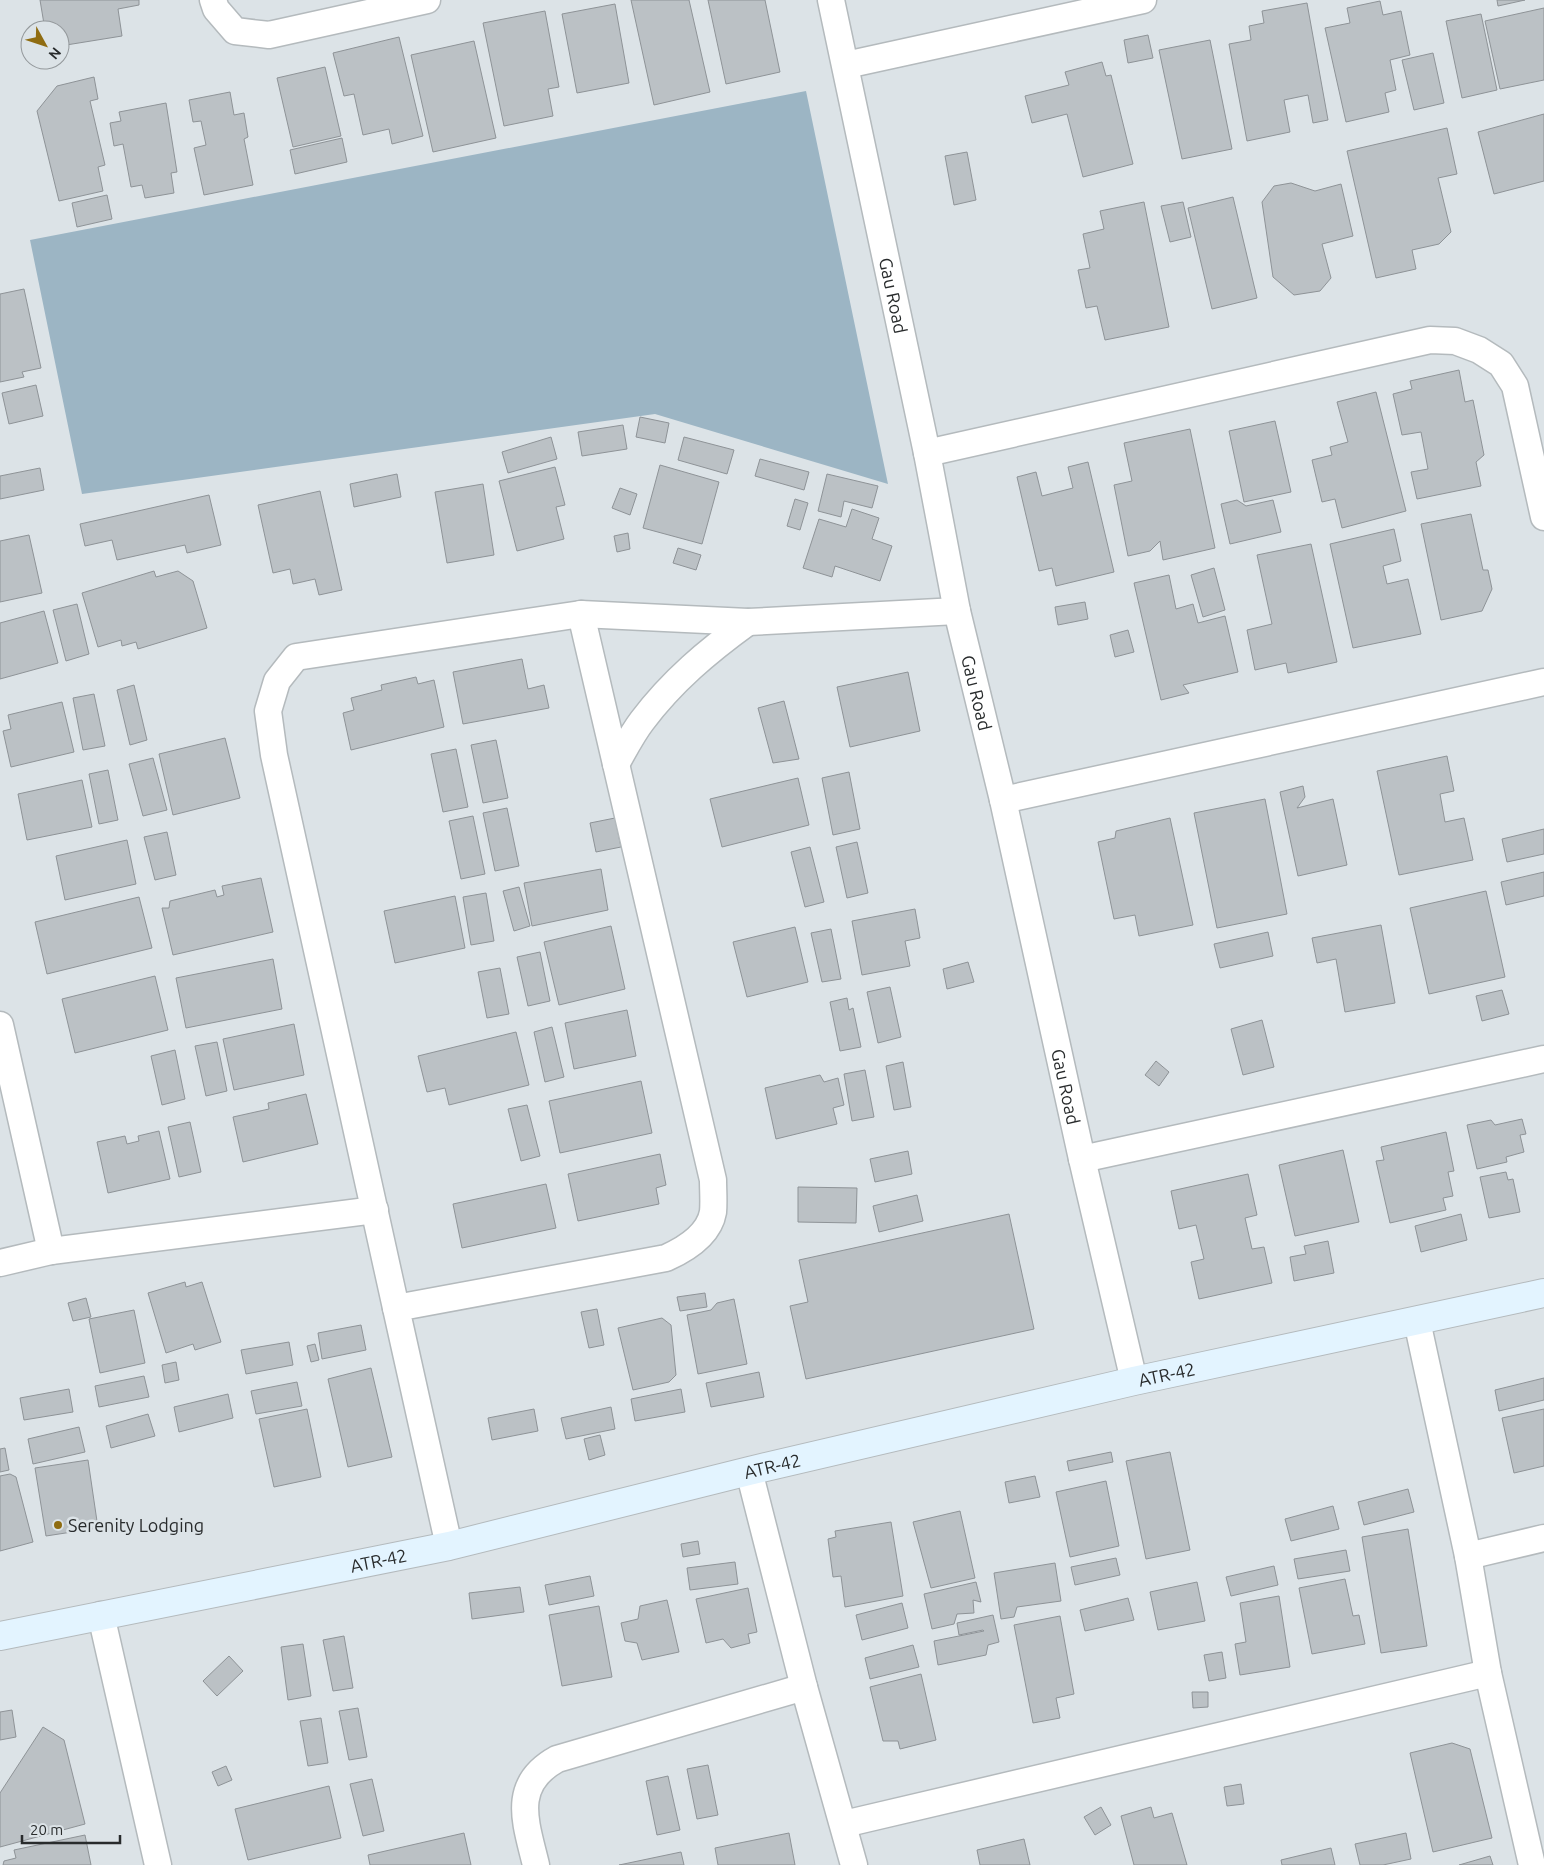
<svg xmlns="http://www.w3.org/2000/svg" width="1544" height="1865" font-family="Ubuntu,sans-serif">
  <style>
    .green { fill: #9cb5c4 }
    .building { fill: #bbc1c5; stroke: #8e9397 }
    .lines { fill: none; stroke-linecap: round; stroke-linejoin: round }
    .street-casing { stroke: #b4babd; stroke-width: 29 }
    .secondary-casing { stroke: #b4babd; stroke-width: 30 }
    .street { stroke: #fff; stroke-width: 26 }
    .secondary { stroke: #e3f4ff; stroke-width: 28 }
    .poi-dot { fill: #8f6c11; stroke: #dce3e7; stroke-width: 2 }
    .labels { text-anchor: middle; dominant-baseline: central; stroke-width: 5; stroke-linejoin: round; paint-order: stroke }
    .street-label { font-size: 18px; fill: #282b2c; stroke: #dce3e7 }
    .poi-label { font-size: 18px; fill: #282b2c; stroke: #dce3e7; text-anchor: start }
  </style>
  <rect width="100%" height="100%" fill="#dce3e7"/>
  <polygon class="green" points="806,91 888,484 655,414 82,494 30,240"/>
  <g class="building">
    <polygon points="40,0 139,0 139,5 118,9 122,36 60,46 60,30 45,30"/>
    <polygon points="631,0 689,0 710,92 654,105"/>
    <polygon points="708,0 765,0 780,72 726,84"/>
    <polygon points="1497,0 1525,0 1498,6"/>
    <polygon points="1380,1 1383,15 1401,11 1410,55 1390,60 1396,90 1385,93 1389,112 1346,122 1325,28 1350,23 1347,8"/>
    <polygon points="1307,3 1328,120 1313,123 1308,95 1284,100 1290,132 1247,141 1229,44 1251,40 1249,26 1264,23 1262,11"/>
    <polygon points="615,4 629,83 577,93 562,14"/>
    <polygon points="1544,8 1544,80 1500,89 1485,21"/>
    <polygon points="545,11 559,87 548,89 553,116 504,126 483,23"/>
    <polygon points="1481,14 1497,90 1462,98 1446,21"/>
    <polygon points="1148,35 1153,58 1128,63 1124,40"/>
    <polygon points="399,37 423,136 392,144 389,129 363,135 354,94 344,96 333,53"/>
    <polygon points="1210,40 1232,149 1182,159 1159,50"/>
    <polygon points="474,41 496,138 433,152 411,55"/>
    <polygon points="1433,53 1444,103 1414,110 1402,60"/>
    <polygon points="1102,62 1106,76 1111,75 1133,164 1083,177 1067,114 1032,123 1025,96 1069,85 1065,72"/>
    <polygon points="325,67 341,136 293,147 277,78"/>
    <polygon points="94,77 98,99 90,101 105,165 98,167 103,191 59,201 37,111 57,86"/>
    <polygon points="230,92 234,115 244,113 248,137 244,139 253,185 204,195 194,148 206,145 201,121 193,122 189,100"/>
    <polygon points="166,103 177,172 171,173 174,193 145,198 142,185 131,187 123,144 114,146 110,123 121,121 119,112"/>
    <polygon points="1544,114 1544,181 1494,194 1478,132"/>
    <polygon points="1447,128 1457,174 1438,178 1451,232 1439,244 1412,250 1416,269 1376,278 1347,151"/>
    <polygon points="342,138 347,162 295,174 290,150"/>
    <polygon points="967,152 976,200 954,205 945,156"/>
    <polygon points="1291,183 1315,191 1341,184 1353,236 1322,244 1331,278 1320,291 1294,295 1273,277 1262,202 1274,186"/>
    <polygon points="107,195 112,219 77,227 72,203"/>
    <polygon points="1233,197 1257,298 1212,309 1188,208"/>
    <polygon points="1144,202 1169,327 1105,340 1097,306 1086,308 1078,270 1090,268 1083,234 1104,229 1100,211"/>
    <polygon points="1183,202 1191,237 1170,242 1161,206"/>
    <polygon points="24,289 41,368 22,372 24,377 0,382 0,294"/>
    <polygon points="1459,370 1465,402 1473,400 1484,455 1476,462 1481,486 1417,499 1411,472 1428,469 1421,432 1402,435 1393,394 1412,389 1410,381"/>
    <polygon points="36,385 43,416 9,424 2,393"/>
    <polygon points="1376,392 1406,511 1342,528 1335,499 1322,502 1312,460 1332,455 1330,447 1348,442 1337,402"/>
    <polygon points="640,417 669,423 665,443 636,437"/>
    <polygon points="1275,421 1291,492 1244,502 1229,431"/>
    <polygon points="623,425 627,449 582,456 578,432"/>
    <polygon points="1190,429 1215,548 1163,560 1160,541 1150,551 1128,556 1114,485 1132,481 1124,443"/>
    <polygon points="551,437 557,459 508,473 502,452"/>
    <polygon points="684,437 734,450 727,474 678,460"/>
    <polygon points="760,459 809,472 804,490 755,476"/>
    <polygon points="1088,462 1114,572 1056,586 1052,568 1039,571 1017,477 1036,472 1042,496 1073,488 1068,467"/>
    <polygon points="660,465 719,482 702,544 643,528"/>
    <polygon points="555,467 565,505 556,507 564,539 517,551 499,481"/>
    <polygon points="40,468 44,490 0,499 0,476"/>
    <polygon points="397,474 401,497 354,507 350,484"/>
    <polygon points="827,474 878,486 872,508 844,501 841,517 818,511"/>
    <polygon points="483,484 494,555 447,563 435,492"/>
    <polygon points="620,488 637,494 630,515 612,508"/>
    <polygon points="320,491 342,590 319,595 315,579 293,584 290,569 273,573 258,505"/>
    <polygon points="209,495 221,545 187,553 185,545 117,560 112,540 85,546 80,524"/>
    <polygon points="795,499 808,503 800,530 787,526"/>
    <polygon points="1237,500 1246,506 1273,500 1281,532 1230,544 1221,504"/>
    <polygon points="852,509 879,518 872,539 892,546 880,581 835,566 832,577 803,568 819,519 846,527"/>
    <polygon points="1471,514 1483,570 1488,570 1492,589 1482,611 1441,620 1421,524"/>
    <polygon points="1394,529 1401,561 1383,566 1387,584 1408,579 1421,634 1353,648 1330,544"/>
    <polygon points="628,533 630,549 617,552 614,536"/>
    <polygon points="29,535 42,593 0,602 0,541"/>
    <polygon points="1311,544 1337,662 1288,673 1286,663 1255,670 1247,630 1272,624 1257,555"/>
    <polygon points="678,548 701,555 696,570 673,563"/>
    <polygon points="1214,568 1225,610 1203,617 1191,575"/>
    <polygon points="154,571 156,577 178,571 193,581 207,628 138,649 136,642 122,646 121,640 98,647 82,593"/>
    <polygon points="1169,575 1176,609 1193,604 1198,623 1225,616 1238,672 1183,685 1189,693 1161,700 1134,583"/>
    <polygon points="1085,602 1088,619 1058,625 1055,607"/>
    <polygon points="77,604 89,654 66,661 53,610"/>
    <polygon points="44,611 58,663 0,679 0,623"/>
    <polygon points="1128,630 1134,652 1115,657 1110,635"/>
    <polygon points="522,659 528,689 544,685 549,708 463,724 453,672"/>
    <polygon points="908,672 920,731 850,747 837,687"/>
    <polygon points="416,677 418,684 434,680 444,727 351,750 343,713 354,710 351,698 382,690 381,685"/>
    <polygon points="134,685 147,740 130,745 117,690"/>
    <polygon points="94,694 105,746 83,750 73,698"/>
    <polygon points="784,701 799,759 773,763 758,708"/>
    <polygon points="62,702 74,752 11,767 3,731 11,729 8,715"/>
    <polygon points="225,738 240,798 173,815 159,754"/>
    <polygon points="496,740 508,798 483,803 471,745"/>
    <polygon points="456,749 468,807 443,812 431,754"/>
    <polygon points="1447,756 1454,791 1440,794 1445,822 1464,818 1473,860 1399,875 1377,771"/>
    <polygon points="153,758 167,810 143,816 129,764"/>
    <polygon points="108,770 118,820 99,824 89,774"/>
    <polygon points="849,772 860,829 833,835 822,778"/>
    <polygon points="798,778 809,825 722,847 710,799"/>
    <polygon points="82,780 92,827 27,840 18,794"/>
    <polygon points="1303,786 1305,797 1297,808 1333,799 1347,865 1298,876 1280,792"/>
    <polygon points="1265,799 1287,914 1217,928 1194,813"/>
    <polygon points="507,808 519,866 495,871 483,813"/>
    <polygon points="473,816 485,874 461,879 449,821"/>
    <polygon points="615,818 621,847 596,852 590,823"/>
    <polygon points="1170,818 1193,925 1139,936 1135,915 1114,919 1098,842 1115,838 1116,831"/>
    <polygon points="1544,829 1544,854 1507,862 1502,839"/>
    <polygon points="167,832 176,875 155,880 144,837"/>
    <polygon points="127,840 136,884 65,900 56,856"/>
    <polygon points="857,842 868,893 847,898 836,847"/>
    <polygon points="810,847 824,902 805,907 791,852"/>
    <polygon points="601,869 608,910 532,926 524,883"/>
    <polygon points="1544,872 1544,896 1506,905 1501,882"/>
    <polygon points="261,878 273,932 173,955 162,908 169,908 170,901 215,890 217,897 224,895 222,886"/>
    <polygon points="519,887 530,926 514,931 503,891"/>
    <polygon points="1486,891 1505,977 1429,994 1410,908"/>
    <polygon points="486,893 494,941 471,945 463,897"/>
    <polygon points="455,896 465,948 395,963 384,911"/>
    <polygon points="139,897 152,948 47,974 35,922"/>
    <polygon points="915,909 920,938 905,941 910,966 862,975 852,921"/>
    <polygon points="1381,925 1395,1003 1345,1012 1336,959 1317,963 1312,938"/>
    <polygon points="611,926 625,989 559,1005 544,942"/>
    <polygon points="795,927 808,982 747,997 733,942"/>
    <polygon points="831,929 841,979 822,982 811,933"/>
    <polygon points="1268,932 1273,956 1220,968 1214,944"/>
    <polygon points="540,952 550,1001 528,1006 517,957"/>
    <polygon points="273,959 282,1009 186,1028 176,978"/>
    <polygon points="968,962 974,982 947,989 943,969"/>
    <polygon points="500,968 509,1014 487,1018 478,972"/>
    <polygon points="155,976 168,1030 75,1053 62,999"/>
    <polygon points="890,987 901,1037 878,1043 867,992"/>
    <polygon points="1502,990 1509,1014 1482,1021 1476,996"/>
    <polygon points="847,998 849,1010 853,1008 861,1047 840,1051 830,1002"/>
    <polygon points="627,1010 636,1056 574,1069 565,1023"/>
    <polygon points="1262,1020 1274,1067 1243,1075 1231,1029"/>
    <polygon points="294,1024 304,1075 234,1090 223,1039"/>
    <polygon points="552,1027 564,1077 545,1082 534,1032"/>
    <polygon points="516,1032 529,1085 449,1105 445,1088 427,1092 418,1056"/>
    <polygon points="217,1042 227,1091 206,1096 195,1046"/>
    <polygon points="175,1050 185,1099 162,1105 151,1056"/>
    <polygon points="1156,1061 1169,1072 1159,1086 1145,1075"/>
    <polygon points="903,1062 911,1107 894,1110 886,1066"/>
    <polygon points="865,1070 874,1117 852,1121 844,1074"/>
    <polygon points="820,1075 824,1082 838,1078 844,1105 833,1108 837,1124 776,1139 765,1088"/>
    <polygon points="641,1081 652,1133 560,1153 549,1101"/>
    <polygon points="306,1094 318,1144 243,1162 233,1117 269,1109 268,1103"/>
    <polygon points="527,1105 540,1156 521,1161 508,1109"/>
    <polygon points="1522,1119 1526,1134 1520,1135 1524,1152 1506,1157 1507,1162 1477,1169 1467,1125 1491,1120 1495,1125"/>
    <polygon points="190,1122 201,1172 179,1177 168,1127"/>
    <polygon points="159,1131 170,1179 108,1193 97,1142 125,1136 127,1144 139,1141 138,1136"/>
    <polygon points="1446,1132 1454,1171 1448,1172 1453,1196 1443,1198 1446,1210 1390,1223 1376,1161 1384,1160 1381,1147"/>
    <polygon points="1343,1150 1359,1222 1295,1236 1279,1165"/>
    <polygon points="908,1151 912,1174 875,1182 870,1159"/>
    <polygon points="660,1154 666,1185 656,1188 659,1204 578,1221 568,1174"/>
    <polygon points="1506,1172 1508,1180 1513,1179 1520,1212 1489,1218 1480,1177"/>
    <polygon points="1248,1174 1257,1215 1245,1218 1252,1249 1264,1247 1272,1283 1199,1299 1191,1262 1204,1259 1196,1225 1179,1229 1171,1191"/>
    <polygon points="546,1184 556,1228 462,1248 453,1204"/>
    <polygon points="798,1187 857,1188 856,1223 798,1222"/>
    <polygon points="917,1195 923,1221 879,1232 873,1206"/>
    <polygon points="1009,1214 1034,1329 806,1379 790,1306 808,1302 799,1260"/>
    <polygon points="1461,1214 1467,1240 1421,1252 1415,1226"/>
    <polygon points="1328,1241 1334,1273 1294,1281 1290,1257 1306,1254 1304,1246"/>
    <polygon points="185,1282 186,1287 202,1282 221,1342 195,1350 193,1344 166,1353 148,1293"/>
    <polygon points="705,1293 707,1307 680,1311 677,1297"/>
    <polygon points="86,1298 91,1317 73,1321 68,1303"/>
    <polygon points="734,1299 747,1364 698,1374 687,1315 711,1310 717,1303"/>
    <polygon points="597,1309 604,1345 589,1348 581,1312"/>
    <polygon points="134,1310 145,1363 100,1373 89,1319"/>
    <polygon points="662,1318 671,1325 676,1375 669,1382 633,1390 618,1328"/>
    <polygon points="361,1325 366,1350 322,1359 318,1333"/>
    <polygon points="289,1342 293,1365 246,1374 241,1350"/>
    <polygon points="315,1344 319,1360 311,1362 307,1346"/>
    <polygon points="176,1362 179,1380 165,1383 162,1365"/>
    <polygon points="371,1368 392,1457 348,1467 328,1379"/>
    <polygon points="759,1372 764,1397 711,1407 706,1383"/>
    <polygon points="144,1376 149,1397 99,1407 95,1386"/>
    <polygon points="1544,1378 1544,1400 1499,1411 1495,1390"/>
    <polygon points="297,1382 302,1406 256,1414 251,1391"/>
    <polygon points="69,1389 73,1412 24,1420 20,1398"/>
    <polygon points="681,1389 685,1412 635,1421 631,1399"/>
    <polygon points="228,1394 233,1418 179,1432 174,1407"/>
    <polygon points="611,1407 615,1429 566,1439 561,1418"/>
    <polygon points="307,1409 321,1477 274,1487 259,1419"/>
    <polygon points="534,1409 538,1431 492,1440 488,1418"/>
    <polygon points="1544,1409 1544,1466 1514,1473 1502,1418"/>
    <polygon points="148,1414 155,1436 111,1448 106,1426"/>
    <polygon points="79,1427 85,1452 33,1464 28,1439"/>
    <polygon points="600,1435 605,1455 589,1460 584,1439"/>
    <polygon points="5,1448 9,1470 0,1472 0,1449"/>
    <polygon points="1111,1452 1113,1462 1069,1471 1067,1461"/>
    <polygon points="1170,1452 1190,1550 1146,1559 1126,1461"/>
    <polygon points="88,1460 98,1528 46,1536 35,1468"/>
    <polygon points="10,1474 16,1477 33,1542 0,1551 0,1476"/>
    <polygon points="1035,1476 1040,1497 1009,1503 1005,1482"/>
    <polygon points="1106,1481 1119,1546 1070,1557 1056,1492"/>
    <polygon points="1408,1489 1414,1512 1364,1525 1358,1502"/>
    <polygon points="1333,1506 1339,1529 1291,1541 1285,1519"/>
    <polygon points="960,1511 975,1578 931,1588 913,1522"/>
    <polygon points="891,1522 903,1596 845,1607 841,1576 833,1577 828,1539 836,1537 835,1531"/>
    <polygon points="1408,1529 1427,1646 1381,1653 1362,1537"/>
    <polygon points="698,1541 700,1554 683,1557 681,1544"/>
    <polygon points="1346,1550 1350,1571 1298,1579 1294,1559"/>
    <polygon points="1116,1558 1120,1575 1075,1585 1071,1567"/>
    <polygon points="735,1562 738,1584 690,1590 687,1568"/>
    <polygon points="1055,1563 1061,1601 1017,1607 1014,1617 1001,1619 994,1573"/>
    <polygon points="1274,1566 1278,1585 1231,1596 1226,1577"/>
    <polygon points="590,1576 594,1596 549,1605 545,1585"/>
    <polygon points="1345,1579 1353,1616 1359,1615 1365,1644 1312,1654 1299,1588"/>
    <polygon points="976,1582 981,1602 973,1600 974,1613 957,1614 954,1624 932,1629 924,1594"/>
    <polygon points="1197,1582 1205,1621 1158,1630 1150,1592"/>
    <polygon points="520,1587 524,1612 472,1619 469,1593"/>
    <polygon points="748,1588 757,1632 748,1634 750,1643 731,1648 723,1639 706,1643 696,1599"/>
    <polygon points="1279,1596 1290,1667 1240,1675 1235,1644 1246,1642 1240,1603"/>
    <polygon points="1128,1598 1134,1620 1085,1631 1080,1610"/>
    <polygon points="667,1600 679,1652 642,1660 637,1643 625,1641 621,1623 638,1619 640,1606"/>
    <polygon points="902,1603 908,1628 862,1640 856,1615"/>
    <polygon points="599,1606 612,1677 562,1686 549,1615"/>
    <polygon points="993,1615 999,1642 988,1645 986,1655 938,1665 934,1641 984,1631 983,1630 959,1635 957,1623"/>
    <polygon points="1060,1616 1074,1694 1056,1698 1060,1718 1033,1723 1014,1625"/>
    <polygon points="344,1636 353,1688 333,1691 323,1640"/>
    <polygon points="303,1644 311,1696 288,1700 281,1647"/>
    <polygon points="913,1645 919,1667 870,1679 865,1658"/>
    <polygon points="1222,1652 1226,1678 1209,1681 1204,1655"/>
    <polygon points="229,1656 243,1671 217,1696 203,1681"/>
    <polygon points="921,1674 936,1740 900,1749 898,1741 883,1741 870,1687"/>
    <polygon points="1192,1692 1208,1692 1208,1707 1193,1708"/>
    <polygon points="358,1708 367,1757 349,1760 339,1711"/>
    <polygon points="12,1710 16,1737 0,1740 0,1712"/>
    <polygon points="321,1718 328,1763 308,1766 300,1721"/>
    <polygon points="43,1727 64,1740 85,1824 0,1847 0,1793"/>
    <polygon points="1452,1743 1470,1749 1492,1838 1433,1852 1410,1753"/>
    <polygon points="708,1765 718,1815 697,1819 687,1769"/>
    <polygon points="226,1766 232,1780 218,1786 212,1772"/>
    <polygon points="668,1776 680,1830 657,1835 646,1781"/>
    <polygon points="372,1779 384,1831 363,1836 350,1784"/>
    <polygon points="1241,1784 1244,1804 1227,1806 1224,1787"/>
    <polygon points="329,1786 341,1838 248,1860 235,1809"/>
    <polygon points="1101,1807 1111,1825 1095,1835 1084,1817"/>
    <polygon points="1151,1807 1154,1818 1172,1813 1187,1865 1134,1865 1121,1816"/>
    <polygon points="464,1833 471,1865 370,1865 368,1855"/>
    <polygon points="789,1833 795,1865 718,1865 715,1848"/>
    <polygon points="1406,1833 1411,1859 1383,1865 1360,1865 1355,1844"/>
    <polygon points="85,1835 91,1865 3,1865 4,1861 16,1858 14,1850"/>
    <polygon points="1024,1839 1030,1865 980,1865 977,1850"/>
    <polygon points="1331,1848 1335,1865 1282,1865 1281,1860"/>
    <polygon points="681,1852 684,1865 619,1865"/>
    <polygon points="1490,1856 1493,1865 1459,1865"/>
  </g>
  <g class="lines">
    <g class="street-casing">
      <g id="street">
        <polyline points="213,0 216,9 235,31 269,35 427,0"/>
        <path id="s1" d="M831,0L927,453L957,611L1003,800L1082,1159L1134,1381"/>
        <polyline points="846,65 1143,0"/>
        <polyline points="927,453 1430,340 1455,341 1479,350 1501,364 1515,386 1544,517"/>
        <path d="M616,764C624,750 632,734 642,721C672,681 708,651 748,622"/>
        <polyline points="1003,800 1544,682"/>
        <polyline points="0,1025 51,1251"/>
        <polyline points="1082,1159 1544,1059"/>
        <polyline points="0,1263 51,1251 375,1210"/>
        <polyline points="396,1308 274,755 268,711 277,681 296,657 581,614 748,622 957,611"/>
        <polyline points="1417,1321 1468,1556 1488,1673 1532,1865"/>
        <polyline points="749,1471 804,1687 854,1865"/>
        <path d="M449,1546L396,1308L666,1258C686,1249 709,1235 713,1212C714,1202 713,1190 713,1180L581,614"/>
        <polyline points="1468,1556 1544,1538"/>
        <polyline points="101,1615 158,1865"/>
        <polyline points="844,1824 1488,1673"/>
        <path d="M536,1865C526,1823 510,1785 557,1759L804,1687"/>
      </g>
    </g>
    <g class="secondary-casing">
      <g id="secondary">
        <path id="s2" d="M0,1636L449,1546L749,1471L1134,1381L1544,1293"/>
      </g>
    </g>
    <use href="#street" class="street"/>
    <use href="#secondary" class="secondary"/>
  </g>
  <circle class="poi-dot" cx="58" cy="1525" r="5"/>
  <g class="labels">
    <g class="street-label">
      <text stroke="none"><textPath href="#s1" startOffset="302">Gau Road</textPath></text>
      <text stroke="none"><textPath href="#s1" startOffset="708">Gau Road</textPath></text>
      <text stroke="none"><textPath href="#s1" startOffset="1112">Gau Road</textPath></text>
      <text stroke="none"><textPath href="#s2" startOffset="1196">ATR-42</textPath></text>
      <text stroke="none"><textPath href="#s2" startOffset="791">ATR-42</textPath></text>
      <text stroke="none"><textPath href="#s2" startOffset="386">ATR-42</textPath></text>
    </g>
    <g class="poi-label">
      <text x="68" y="1525">Serenity Lodging</text>
    </g>
  </g>
  <g transform="translate(45 45) rotate(130)"><circle r="24" fill="#dce3e7" stroke="#94999c"/>
  <path d="M0-4L9 19L0 12L-9 19Z" fill="#8f6c11"/>
  <text y="-8" font-size="14" font-weight="bold" text-anchor="middle" fill="#282b2c">N</text>
  </g>
  <path d="M22 1835v8h98v-8" fill="none" stroke="#282b2c" stroke-width="2.5"/>
  <text x="30" y="1835" font-size="15" fill="#282b2c" stroke="#dce3e7" stroke-width="4" paint-order="stroke">20 m</text>
</svg>
